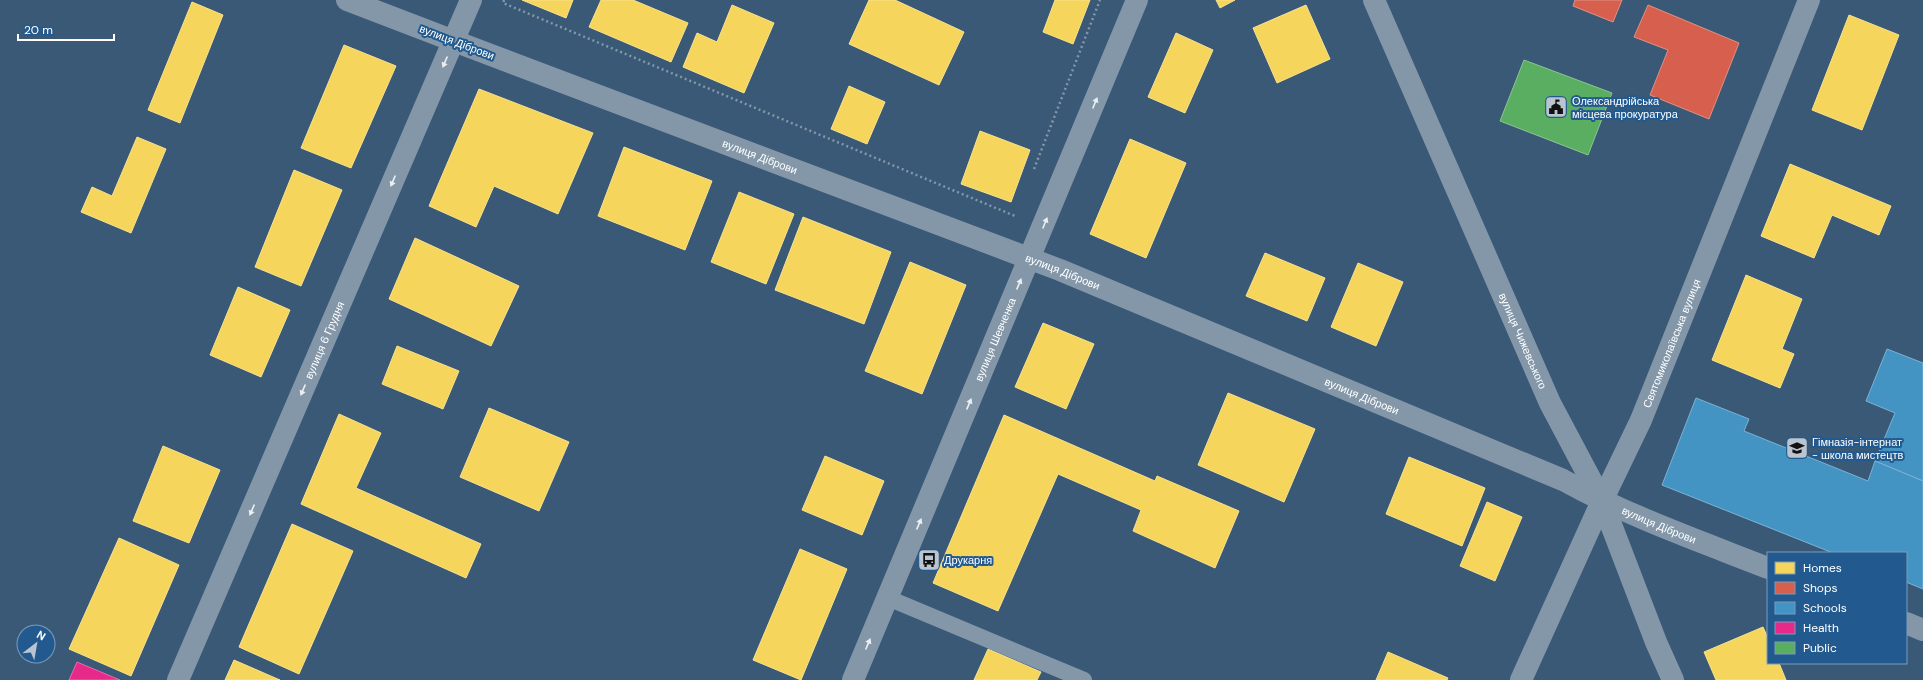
<svg xmlns="http://www.w3.org/2000/svg" width="1923" height="680" font-family="'DM Sans',sans-serif">
  <style>
    .homes { fill: #f6d55c; stroke: #f9e28d }
    .shops { fill: #d6604d; stroke: #e29082 }
    .schools { fill: #4393c3; stroke: #7bb3d5 }
    .health { fill: #e7298a; stroke: #ee69ad }
    .public { fill: #5aae61; stroke: #8cc690 }
    .lines { fill: none; stroke-linecap: round; stroke-linejoin: round }
    .path { stroke: #8397a9; stroke-width: 2.5; stroke-dasharray: 2 3; stroke-linecap: butt }
    .service { stroke: #8397a9; stroke-width: 16 }
    .pedestrian { stroke: #8397a9; stroke-width: 22 }
    .minor { stroke: #8397a9; stroke-width: 22 }
    .tertiary { stroke: #8397a9; stroke-width: 22 }
    .oneway { fill: #eceff2 }
    .labels { text-anchor: middle; dominant-baseline: central; stroke-width: 4; stroke-linejoin: round; paint-order: stroke }
    .street-label { font-size: 11px; fill: #fff; stroke: #225a8f }
    .poi-label { font-size: 11px; fill: #fff; stroke: #225a8f; text-anchor: start }
  </style>
  <rect width="100%" height="100%" fill="#3a5976"/>
  <g class="homes">
    <polygon points="522,0 573,0 566,18"/>
    <polygon points="601,0 633,0 688,23 671,62 589,27"/>
    <polygon points="869,0 895,0 964,32 939,85 849,44"/>
    <polygon points="1055,0 1090,0 1073,44 1043,32"/>
    <polygon points="1216,0 1235,0 1220,8"/>
    <polygon points="192,2 223,15 180,123 148,110"/>
    <polygon points="732,5 774,23 744,93 683,67 697,33 717,42"/>
    <polygon points="1306,5 1330,59 1277,83 1253,28"/>
    <polygon points="1849,15 1899,35 1862,130 1812,110"/>
    <polygon points="1176,33 1213,50 1185,113 1148,97"/>
    <polygon points="344,45 396,66 351,168 301,148"/>
    <polygon points="849,86 885,102 867,144 831,129"/>
    <polygon points="479,89 593,133 558,214 494,186 476,227 429,206"/>
    <polygon points="980,131 1030,150 1011,202 961,184"/>
    <polygon points="137,137 166,149 131,233 81,212 92,187 112,196"/>
    <polygon points="1130,139 1186,163 1146,258 1090,234"/>
    <polygon points="624,147 712,181 685,250 598,216"/>
    <polygon points="1790,164 1891,206 1879,235 1832,215 1814,258 1761,236"/>
    <polygon points="294,170 342,190 301,286 255,267"/>
    <polygon points="739,192 794,214 766,284 711,262"/>
    <polygon points="803,217 891,252 864,324 775,290"/>
    <polygon points="415,238 519,286 491,346 389,299"/>
    <polygon points="1265,253 1325,278 1307,321 1246,296"/>
    <polygon points="910,262 966,285 922,394 865,371"/>
    <polygon points="1358,263 1403,282 1376,346 1331,327"/>
    <polygon points="1746,275 1802,299 1782,349 1794,354 1780,388 1712,360"/>
    <polygon points="238,287 290,310 261,377 210,355"/>
    <polygon points="1043,323 1094,344 1066,409 1015,387"/>
    <polygon points="397,346 459,371 443,409 382,384"/>
    <polygon points="1228,393 1315,429 1284,502 1198,465"/>
    <polygon points="489,408 569,442 539,511 460,477"/>
    <polygon points="339,414 381,433 356,488 481,544 466,578 301,504"/>
    <polygon points="1004,415 1155,481 1157,476 1239,511 1215,568 1133,531 1141,510 1058,474 998,611 933,583"/>
    <polygon points="163,446 220,470 189,543 133,521"/>
    <polygon points="825,456 884,481 862,535 802,510"/>
    <polygon points="1409,457 1485,488 1462,546 1386,514"/>
    <polygon points="1487,502 1522,517 1495,581 1460,566"/>
    <polygon points="292,524 353,551 299,674 239,647"/>
    <polygon points="119,538 179,565 131,676 69,649"/>
    <polygon points="800,549 847,569 801,680 753,660"/>
    <polygon points="1763,627 1768,638 1768,663 1779,663 1786,680 1716,680 1704,652"/>
    <polygon points="988,649 1041,672 1037,680 974,680"/>
    <polygon points="1388,652 1448,678 1447,680 1376,680"/>
    <polygon points="234,660 280,680 225,680"/>
  </g>
  <g class="shops">
    <polygon points="1575,0 1622,0 1613,22 1573,6"/>
    <polygon points="1648,5 1739,43 1709,119 1650,95 1668,50 1634,37"/>
  </g>
  <g class="schools">
    <polygon points="1887,349 1923,363 1923,481 1875,461 1895,413 1866,401"/>
    <polygon points="1696,398 1749,419 1744,431 1868,481 1875,461 1923,481 1923,589 1906,582 1906,553 1833,553 1662,485"/>
  </g>
  <polygon class="health" points="77,662 120,680 69,680"/>
  <polygon class="public" points="1524,60 1612,93 1588,155 1500,121"/>
  <g class="lines">
    <g class="path">
      <polyline points="504,0 503,3 1015,216"/>
      <polyline points="1034,169 1100,0"/>
    </g>
    <polyline class="service" points="888,598 1084,680"/>
    <path class="pedestrian" id="s1" d="M1374,0L1550,403L1602,501L1656,642L1673,680"/>
    <g class="minor">
      <polyline points="347,0 454,41"/>
      <path id="s2" d="M1521,680L1602,501L1641,420L1809,0"/>
    </g>
    <g class="tertiary">
      <path id="s3" d="M454,41L1060,270L1563,480C1628,516 1699,541 1768,568"/>
      <polyline points="1906,623 1923,630"/>
      <path id="s4" d="M178,680L471,0"/>
      <path id="s5" d="M853,680L1137,0"/>
    </g>
  </g>
  <defs><path id="oneway-solid" d="M-6-.8H1V-3.2L6.5 0L1 3.2V.8H-6Z"/></defs>
  <g class="oneway">
    <use href="#oneway-solid" transform="translate(445 62) rotate(113)"/>
    <use href="#oneway-solid" transform="translate(1095 103) rotate(-68)"/>
    <use href="#oneway-solid" transform="translate(393 181) rotate(113)"/>
    <use href="#oneway-solid" transform="translate(1045 223) rotate(-68)"/>
    <use href="#oneway-solid" transform="translate(1019 284) rotate(-67)"/>
    <use href="#oneway-solid" transform="translate(303 390) rotate(113)"/>
    <use href="#oneway-solid" transform="translate(969 404) rotate(-67)"/>
    <use href="#oneway-solid" transform="translate(252 510) rotate(113)"/>
    <use href="#oneway-solid" transform="translate(919 524) rotate(-67)"/>
    <use href="#oneway-solid" transform="translate(868 644) rotate(-67)"/>
  </g>
  <defs>
    <g id="civic-square" transform="scale(1.15)"><rect x="-9" y="-9" width="18" height="18" rx="4" fill="#bac5cf" stroke="#225a8f"/><path d="M-.6-6.5H3V-4.5H.6V-3L4-1V1h2V6H-6V1h2V-1L-.6-3ZM-1.2 2.5V6h2.4V2.5Z" fill="#111"/></g>
    <g id="school-square" transform="scale(1.15)"><rect x="-9" y="-9" width="18" height="18" rx="4" fill="#bac5cf" stroke="#225a8f"/><path d="M0-5L7-2L0 1L-7-2ZM-4 1L0 2.5L4 1V4Q0 6-4 4Z" fill="#111"/></g>
    <g id="bus-square" transform="scale(1.15)"><rect x="-9" y="-9" width="18" height="18" rx="4" fill="#bac5cf" stroke="#225a8f"/><path d="M-5-6H5V4H4V6H2V4H-2V6H-4V4H-5ZM-3.5-4V0h7V-4ZM-3.5 1.2v1.5H-2V1.2ZM2 1.2v1.5H3.5V1.2Z" fill="#111"/></g>
  </defs>
  <g fill-rule="evenodd">
    <use href="#civic-square" x="1556" y="107"/>
    <use href="#school-square" x="1797" y="448"/>
    <use href="#bus-square" x="929" y="560"/>
  </g>
  <g class="labels">
    <g class="street-label">
      <text transform="translate(457 42) rotate(21)">вулиця Діброви</text>
      <text stroke="none"><textPath href="#s3" startOffset="327">вулиця Діброви</textPath></text>
      <text stroke="none"><textPath href="#s3" startOffset="651">вулиця Діброви</textPath></text>
      <text stroke="none"><textPath href="#s4" startOffset="370">вулиця 6 Грудня</textPath></text>
      <text stroke="none"><textPath href="#s5" startOffset="369">вулиця Шевченка</textPath></text>
      <text stroke="none"><textPath href="#s1" startOffset="372">вулиця Чижевського</textPath></text>
      <text stroke="none"><textPath href="#s2" startOffset="369">Святомиколаївська вулиця</textPath></text>
      <text stroke="none"><textPath href="#s3" startOffset="975">вулиця Діброви</textPath></text>
      <text stroke="none"><textPath href="#s3" startOffset="1299">вулиця Діброви</textPath></text>
    </g>
    <g class="poi-label">
      <text x="1572" y="101">Олександрійська<tspan x="1572" dy="13">місцева прокуратура</tspan></text>
      <text x="1812" y="442">Гімназія-інтернат<tspan x="1812" dy="13">- школа мистецтв</tspan></text>
      <text x="944" y="560">Друкарня</text>
    </g>
  </g>
  <rect x="1767" y="552" width="140" height="112" fill="#225a8f" stroke="#7a9cbc"/>
  <rect x="1775" y="562" width="20" height="12" fill="#f6d55c" stroke="#7a9cbc"/>
  <text x="1803" y="572" font-size="12" fill="#ffffff">Homes</text>
  <rect x="1775" y="582" width="20" height="12" fill="#d6604d" stroke="#7a9cbc"/>
  <text x="1803" y="592" font-size="12" fill="#ffffff">Shops</text>
  <rect x="1775" y="602" width="20" height="12" fill="#4393c3" stroke="#7a9cbc"/>
  <text x="1803" y="612" font-size="12" fill="#ffffff">Schools</text>
  <rect x="1775" y="622" width="20" height="12" fill="#e7298a" stroke="#7a9cbc"/>
  <text x="1803" y="632" font-size="12" fill="#ffffff">Health</text>
  <rect x="1775" y="642" width="20" height="12" fill="#5aae61" stroke="#7a9cbc"/>
  <text x="1803" y="652" font-size="12" fill="#ffffff">Public</text>
  <g transform="translate(36 644) rotate(31)"><circle r="19" fill="#225a8f" stroke="#7a9cbc"/>
  <path d="M0-3L7 15L0 10L-7 15Z" fill="#bac5cf"/>
  <text y="-6" font-size="11" font-weight="bold" text-anchor="middle" fill="#ffffff">N</text>
  </g>
  <path d="M18 34v6h96v-6" fill="none" stroke="#ffffff" stroke-width="2"/>
  <text x="24" y="34" font-size="12" fill="#ffffff" stroke="#225a8f" stroke-width="3" paint-order="stroke">20 m</text>
</svg>
